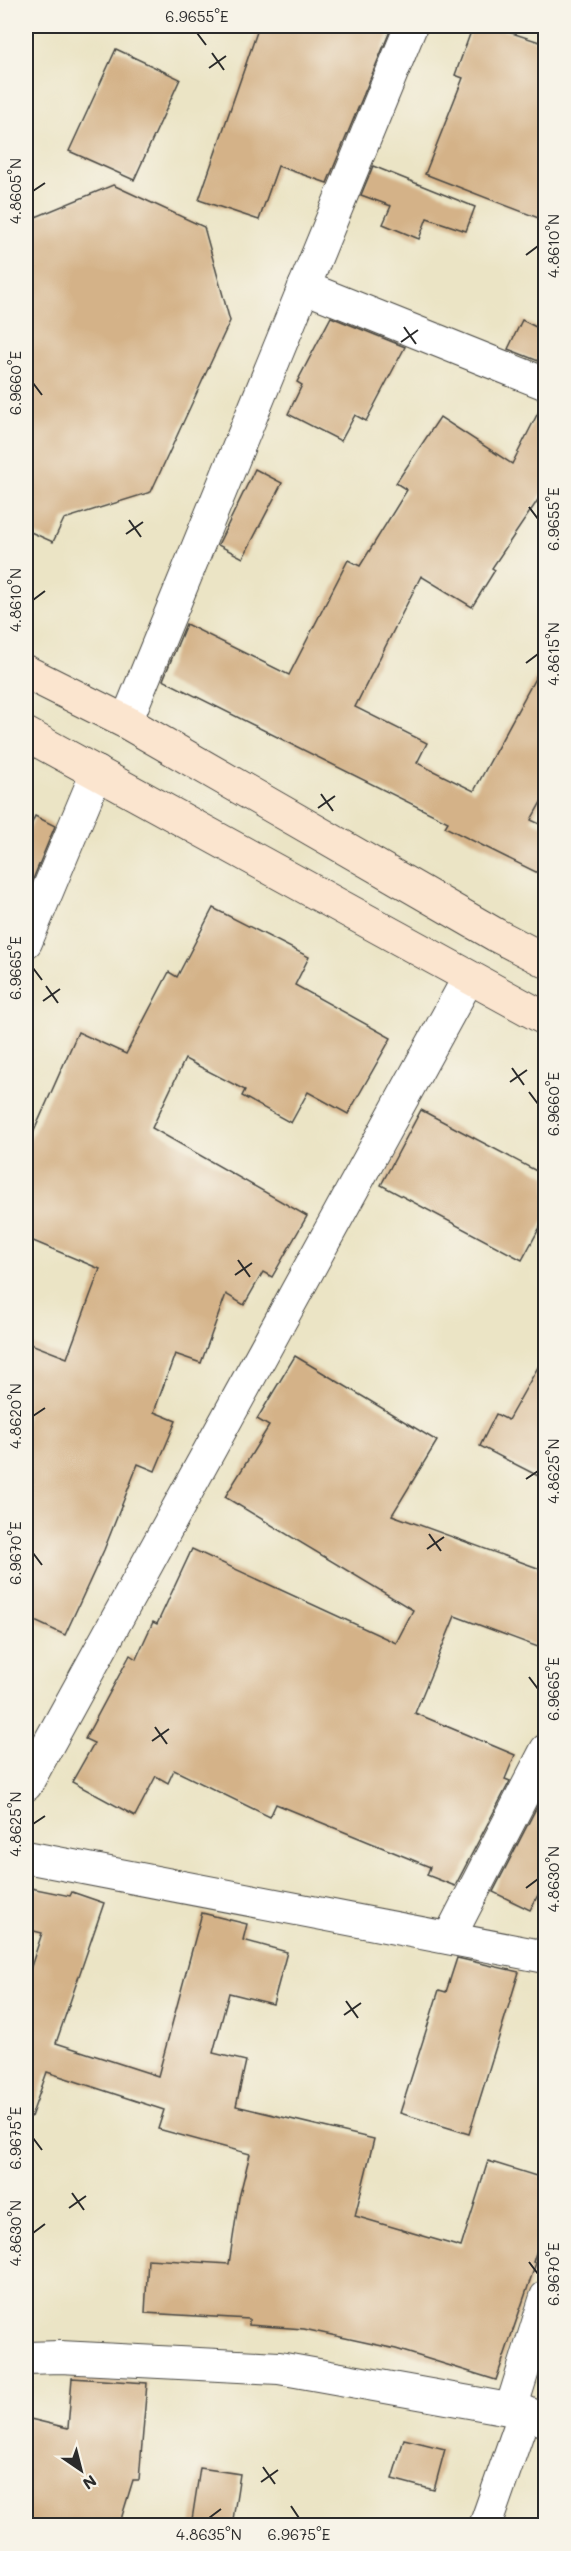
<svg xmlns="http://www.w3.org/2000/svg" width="571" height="2551" font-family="Mali,sans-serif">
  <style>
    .building { fill: #d4b288 }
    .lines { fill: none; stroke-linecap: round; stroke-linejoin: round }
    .minor-casing { stroke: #484742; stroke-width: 34 }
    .secondary-casing { stroke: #484742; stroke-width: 35 }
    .minor { stroke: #fff; stroke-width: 32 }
    .secondary { stroke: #fbe5cf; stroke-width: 33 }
    .ticks { fill: none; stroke: #2b2b2b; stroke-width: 2 }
    .neatline { fill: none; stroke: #2b2b2b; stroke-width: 2 }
    .ticks-label { font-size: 15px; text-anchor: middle; fill: #2b2b2b }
  </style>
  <rect width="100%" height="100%" fill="#f7f3e8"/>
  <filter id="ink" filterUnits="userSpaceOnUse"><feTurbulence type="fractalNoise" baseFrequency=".0167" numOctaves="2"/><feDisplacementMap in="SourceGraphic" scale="12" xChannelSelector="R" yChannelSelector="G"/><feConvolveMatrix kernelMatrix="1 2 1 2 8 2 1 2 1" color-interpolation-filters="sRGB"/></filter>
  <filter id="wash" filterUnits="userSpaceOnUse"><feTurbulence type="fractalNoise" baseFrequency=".008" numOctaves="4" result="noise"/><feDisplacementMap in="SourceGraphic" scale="24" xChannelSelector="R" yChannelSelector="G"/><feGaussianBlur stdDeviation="1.35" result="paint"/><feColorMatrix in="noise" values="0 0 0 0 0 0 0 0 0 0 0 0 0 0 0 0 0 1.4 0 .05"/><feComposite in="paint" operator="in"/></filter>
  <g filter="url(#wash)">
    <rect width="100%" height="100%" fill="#ebe4c5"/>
    <g id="blocks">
      <g class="building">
        <polygon points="259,26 368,26 390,31 327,183 278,166 259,220 199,200"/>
        <polygon points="473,26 490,26 546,44 546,221 425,174 463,78 455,75"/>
        <polygon points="116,49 180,79 134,180 69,151"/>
        <polygon points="373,166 475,207 466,231 427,218 419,239 383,224 391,206 361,195"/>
        <polygon points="113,185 204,227 230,321 151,492 64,519 53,542 26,530 26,221"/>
        <polygon points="331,317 405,347 366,421 355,415 341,441 288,414 302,385 297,382"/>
        <polygon points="522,320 546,332 546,364 508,349"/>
        <polygon points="544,401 546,402 546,488 492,568 495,570 472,607 421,576 355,707 427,743 417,763 474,791 546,658 546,793 531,820 546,827 546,877 445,827 448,822 163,680 186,624 289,675 348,560 360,566 407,490 396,483 440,417 512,464"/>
        <polygon points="255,469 282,483 243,558 218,545"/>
        <polygon points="35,816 55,826 26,896 26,836"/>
        <polygon points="213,908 309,957 295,985 391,1038 348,1114 308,1092 291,1123 242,1096 245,1090 185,1059 152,1128 307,1216 272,1277 263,1272 244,1305 226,1294 201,1363 175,1354 154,1412 176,1421 155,1471 138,1464 104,1550 65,1635 26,1617 26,1342 67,1358 100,1269 26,1238 26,1149 78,1032 126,1054 169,972 177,977"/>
        <polygon points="421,1110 546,1176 546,1216 522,1260 381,1185"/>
        <polygon points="546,1353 546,1480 480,1446 496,1414 508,1420"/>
        <polygon points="295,1356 437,1441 392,1515 546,1571 546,1650 455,1616 415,1713 515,1755 505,1779 510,1781 455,1886 427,1875 430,1867 276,1804 270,1817 174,1770 168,1783 156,1776 135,1816 72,1782 94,1743 85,1739 130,1655 136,1659 153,1622 157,1624 192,1549 396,1643 413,1610 225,1497 269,1426 257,1419"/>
        <polygon points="543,1795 546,1796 546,1880 530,1910 493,1892"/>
        <polygon points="26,1887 70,1896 72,1892 104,1903 56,2043 158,2076 202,1913 247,1924 243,1940 287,1952 273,2004 229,1993 213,2053 246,2061 236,2106 374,2139 355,2216 461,2247 488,2161 546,2179 546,2222 533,2262 536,2263 496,2380 396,2349 304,2329 249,2325 249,2319 145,2313 148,2259 229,2264 239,2198 250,2154 158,2129 164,2110 47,2072 31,2117 26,2116 26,1982 42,1933 26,1929"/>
        <polygon points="457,1958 519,1972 469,2134 400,2113 439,1990 446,1992"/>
        <polygon points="72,2378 147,2383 139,2480 133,2480 119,2526 26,2526 26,2418 68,2428"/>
        <polygon points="404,2439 445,2449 434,2490 392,2479"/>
        <polygon points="200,2468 240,2474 232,2526 191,2526"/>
      </g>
    </g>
  </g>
  <g filter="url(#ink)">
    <use href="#blocks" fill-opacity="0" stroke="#484742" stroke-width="1.5"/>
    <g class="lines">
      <g class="minor-casing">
        <g id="minor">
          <polyline points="304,287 546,384"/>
          <polyline points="126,722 411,26"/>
          <polyline points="26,942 97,772"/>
          <polyline points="26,1785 469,977"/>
          <polyline points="26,1857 546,1957"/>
          <polyline points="449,1938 546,1750"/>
          <polyline points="26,2358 60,2357 279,2368 525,2412 546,2421"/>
          <polyline points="511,2409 546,2297"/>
          <polyline points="485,2526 525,2412"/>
        </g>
      </g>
      <g class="secondary-casing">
        <g id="secondary">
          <polyline points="26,672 126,722 496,935 546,961"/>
          <polyline points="26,734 546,1019"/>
        </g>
      </g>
      <use href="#minor" class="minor"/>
      <use href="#secondary" class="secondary"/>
    </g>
  </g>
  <path class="ticks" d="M197,33L206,45M212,53L224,70M209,68L226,56M33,191L45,183M526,255L538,246M404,327L416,344M401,342L418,330M33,383L42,395M529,507L538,519M129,520L141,537M126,534L143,522M33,600L45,591M526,663L538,654M321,794L333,811M318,808L335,796M33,968L42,980M46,986L58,1003M43,1001L60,989M512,1068L524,1085M510,1082L527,1070M529,1092L538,1104M238,1260L250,1277M235,1275L252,1263M33,1416L45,1408M526,1479L538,1471M429,1534L441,1551M427,1549L444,1537M33,1553L42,1565M529,1677L538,1689M155,1727L167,1744M152,1741L169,1729M33,1824L45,1816M526,1888L538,1879M346,2001L358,2018M344,2015L361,2003M33,2138L42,2150M72,2193L84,2210M69,2208L86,2196M33,2233L45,2224M529,2262L538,2274M263,2467L275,2484M261,2482L278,2470M291,2506L299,2518M209,2518L221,2509"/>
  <rect width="571" height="2551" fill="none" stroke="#f7f3e8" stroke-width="66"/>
  <g transform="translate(81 2470) rotate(145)" stroke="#f7f3e8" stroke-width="4.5" paint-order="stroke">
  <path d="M0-4.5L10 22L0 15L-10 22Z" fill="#2b2b2b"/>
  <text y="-9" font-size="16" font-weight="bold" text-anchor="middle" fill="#2b2b2b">N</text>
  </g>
  <rect x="33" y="33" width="505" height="2485" class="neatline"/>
  <g class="ticks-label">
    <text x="197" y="22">6.9655°E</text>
    <text transform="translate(16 191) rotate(-90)" y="5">4.8605°N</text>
    <text transform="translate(554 246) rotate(-90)" y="5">4.8610°N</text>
    <text transform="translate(16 383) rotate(-90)" y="5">6.9660°E</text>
    <text transform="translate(554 519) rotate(-90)" y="5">6.9655°E</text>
    <text transform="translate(16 600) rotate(-90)" y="5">4.8610°N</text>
    <text transform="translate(554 654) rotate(-90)" y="5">4.8615°N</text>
    <text transform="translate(16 968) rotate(-90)" y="5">6.9665°E</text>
    <text transform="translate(554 1104) rotate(-90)" y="5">6.9660°E</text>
    <text transform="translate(16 1416) rotate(-90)" y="5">4.8620°N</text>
    <text transform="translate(554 1471) rotate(-90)" y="5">4.8625°N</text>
    <text transform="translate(16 1553) rotate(-90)" y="5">6.9670°E</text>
    <text transform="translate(554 1689) rotate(-90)" y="5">6.9665°E</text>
    <text transform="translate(16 1824) rotate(-90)" y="5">4.8625°N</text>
    <text transform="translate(554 1879) rotate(-90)" y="5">4.8630°N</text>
    <text transform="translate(16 2138) rotate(-90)" y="5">6.9675°E</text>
    <text transform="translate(16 2233) rotate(-90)" y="5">4.8630°N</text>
    <text transform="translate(554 2274) rotate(-90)" y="5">6.9670°E</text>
    <text x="209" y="2540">4.8635°N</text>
    <text x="299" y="2540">6.9675°E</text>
  </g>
</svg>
